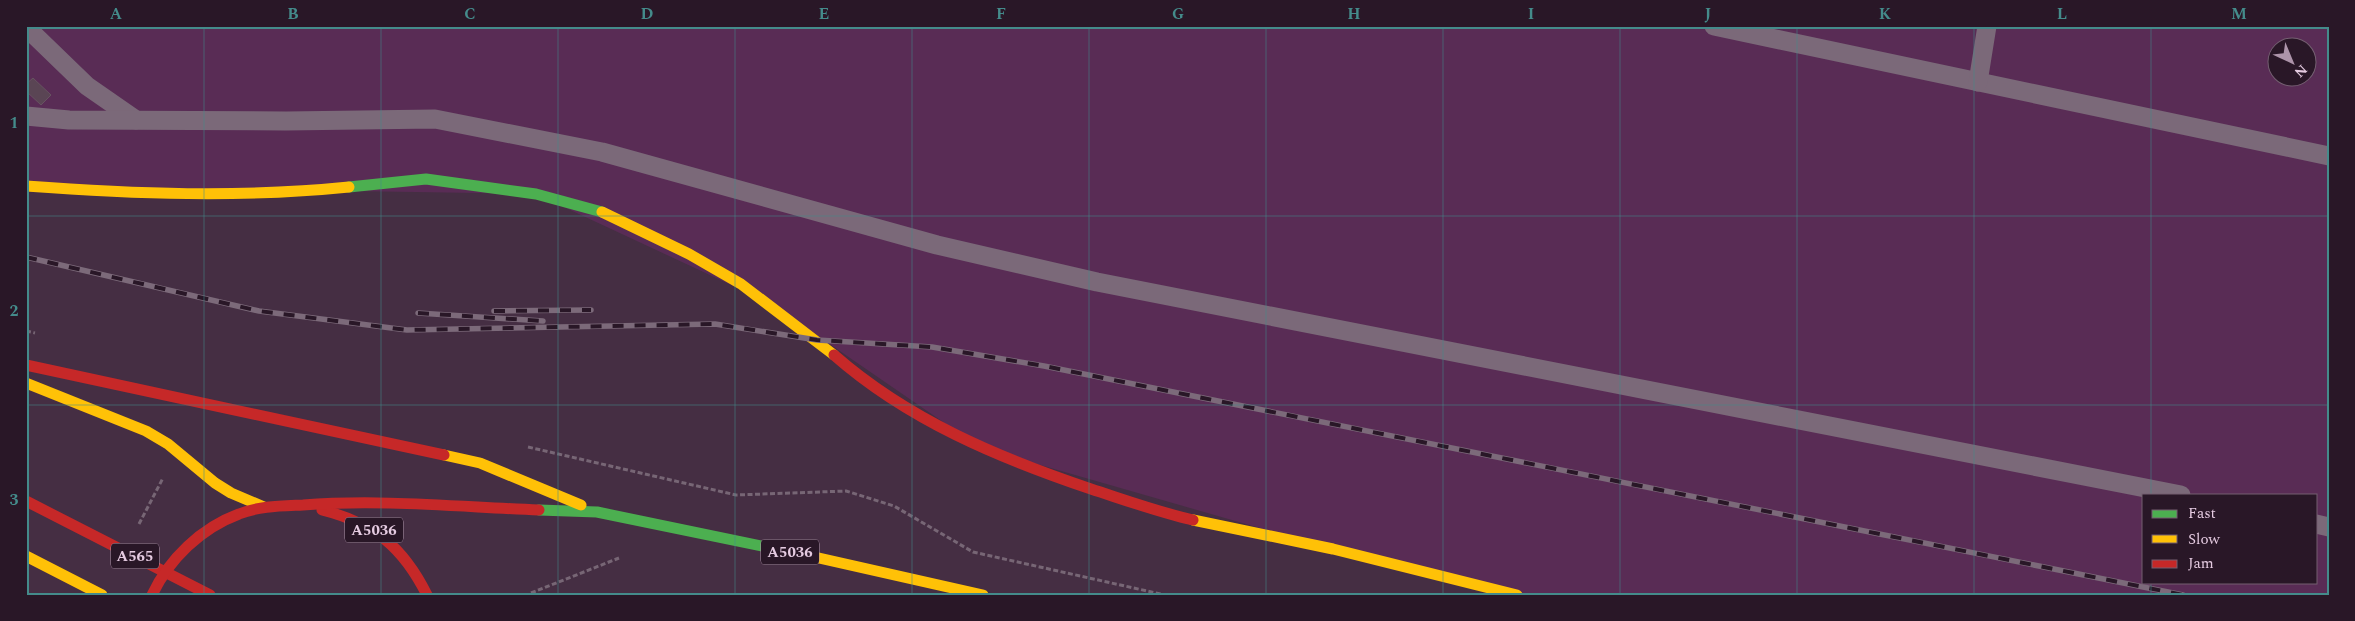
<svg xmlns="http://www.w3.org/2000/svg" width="2355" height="621" font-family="Spectral,serif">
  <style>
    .built { fill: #592c55; fill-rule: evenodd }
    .building { fill: #5a4554; stroke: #675261 }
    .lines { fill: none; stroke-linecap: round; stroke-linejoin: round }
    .path { stroke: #776675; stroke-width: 3; stroke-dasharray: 5 2.5; stroke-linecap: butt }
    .lane { stroke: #7b6979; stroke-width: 19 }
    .fast { stroke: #4caf50; stroke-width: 11 }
    .slow { stroke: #ffc107; stroke-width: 11 }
    .jam { stroke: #c62828; stroke-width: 11 }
    .rail-casing { stroke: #7c6a7a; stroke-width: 5.5 }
    .rail { stroke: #291727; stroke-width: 4; stroke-dasharray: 11; stroke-linecap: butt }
    .grid { fill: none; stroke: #448b8b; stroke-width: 1; stroke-opacity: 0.55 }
    .labels { text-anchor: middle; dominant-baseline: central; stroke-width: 4.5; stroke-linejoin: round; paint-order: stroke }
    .shield { fill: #291727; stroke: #ad95a9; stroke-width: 1 }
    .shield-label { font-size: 15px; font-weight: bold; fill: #e5cbe1 }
    .neatline { fill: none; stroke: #448b8b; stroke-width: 2 }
    .grid-label { font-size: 16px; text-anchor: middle; font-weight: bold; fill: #448b8b }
  </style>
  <rect width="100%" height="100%" fill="#452e43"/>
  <path class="built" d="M26,26H2329V595H1517L1333,549L981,448L770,303L536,194L26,186ZM2278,48H2308V78H2278ZM2144,495H2316V582H2144Z"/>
  <polygon class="building" points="33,78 51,95 41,105 26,91 26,84"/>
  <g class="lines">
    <g class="path">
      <polyline points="26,331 35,333"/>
      <polyline points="528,447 736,495 846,491 894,506 973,552 1165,595"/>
      <polyline points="139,524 163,478"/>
      <polyline points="531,593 619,558"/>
    </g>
    <g class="lane">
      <polyline points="1714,26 2329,156"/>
      <polyline points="26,27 87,86 136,120"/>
      <polyline points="1978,82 1987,26"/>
      <polyline points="26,116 69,120 286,121 435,119 602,152 937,245 1097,282 2181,495"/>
      <polyline points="2316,524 2329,527"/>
    </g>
    <g class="fast">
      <polyline points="349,187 426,179 536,194 602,212"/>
      <polyline points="539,510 597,512 810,556"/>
    </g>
    <g class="slow">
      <path d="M26,186C134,194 241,198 349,187"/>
      <polyline points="602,212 689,254 741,284 834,355"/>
      <polyline points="26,383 146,431 168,444 215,483 231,493 264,507"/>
      <polyline points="444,455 480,463 581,505"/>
      <polyline points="1193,520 1333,549 1517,595"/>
      <polyline points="26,556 102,595"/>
      <polyline points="810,556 983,595"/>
    </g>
    <g class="jam">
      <path d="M834,355C908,420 999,458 1091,489C1125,500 1158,512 1193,520"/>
      <polyline points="26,365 444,455"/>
      <polyline points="26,501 210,595"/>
      <path d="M322,510C374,523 403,547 427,595"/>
      <path d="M152,595C169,559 201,528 239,514C259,506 281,506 303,505C381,499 461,507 539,510"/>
    </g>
    <g class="rail-casing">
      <g id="rail">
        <polyline points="26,257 259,311 407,330 715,324 817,340 932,347 1044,366 2183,595"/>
        <polyline points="494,311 591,310"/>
        <polyline points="418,313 543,321"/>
      </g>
    </g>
    <use href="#rail" class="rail"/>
  </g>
  <path class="grid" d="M204,26V595M381,26V595M558,26V595M735,26V595M912,26V595M1089,26V595M1266,26V595M1443,26V595M1620,26V595M1797,26V595M1974,26V595M2151,26V495M26,216H2329M26,405H2329M2151,582V595"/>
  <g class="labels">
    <g class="shield">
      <rect x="345" y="517.5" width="58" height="25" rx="4"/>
      <rect x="761" y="539.5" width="58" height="25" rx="4"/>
      <rect x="111" y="543.5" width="48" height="25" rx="4"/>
    </g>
    <g class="shield-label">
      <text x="374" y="530">A5036</text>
      <text x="790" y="552">A5036</text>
      <text x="135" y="556">A565</text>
    </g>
  </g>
  <rect width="2355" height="621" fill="none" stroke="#291727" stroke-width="55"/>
  <rect x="2142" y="494" width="175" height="90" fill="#291727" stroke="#745f71"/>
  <rect x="2152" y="510" width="25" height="8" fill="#4caf50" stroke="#745f71"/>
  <text x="2188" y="518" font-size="15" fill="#e5cbe1">Fast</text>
  <rect x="2152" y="535" width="25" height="8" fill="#ffc107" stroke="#745f71"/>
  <text x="2188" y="544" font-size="15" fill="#e5cbe1">Slow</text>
  <rect x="2152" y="560" width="25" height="8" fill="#c62828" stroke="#745f71"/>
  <text x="2188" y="568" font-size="15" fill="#e5cbe1">Jam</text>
  <g transform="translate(2292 62) rotate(136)"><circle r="24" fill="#291727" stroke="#745f71"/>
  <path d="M0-4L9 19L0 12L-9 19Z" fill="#ad94aa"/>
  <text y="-8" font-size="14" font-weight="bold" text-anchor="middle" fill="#e5cbe1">N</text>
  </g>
  <rect x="28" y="28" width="2300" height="566" class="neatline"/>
  <g class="grid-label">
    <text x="116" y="19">A</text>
    <text x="293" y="19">B</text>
    <text x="470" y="19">C</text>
    <text x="647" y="19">D</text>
    <text x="824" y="19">E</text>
    <text x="1001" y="19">F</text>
    <text x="1178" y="19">G</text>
    <text x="1354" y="19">H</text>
    <text x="1531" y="19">I</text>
    <text x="1708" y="19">J</text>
    <text x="1885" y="19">K</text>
    <text x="2062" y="19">L</text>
    <text x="2239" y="19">M</text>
    <text x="14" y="128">1</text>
    <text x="14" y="316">2</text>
    <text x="14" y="505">3</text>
  </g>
</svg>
